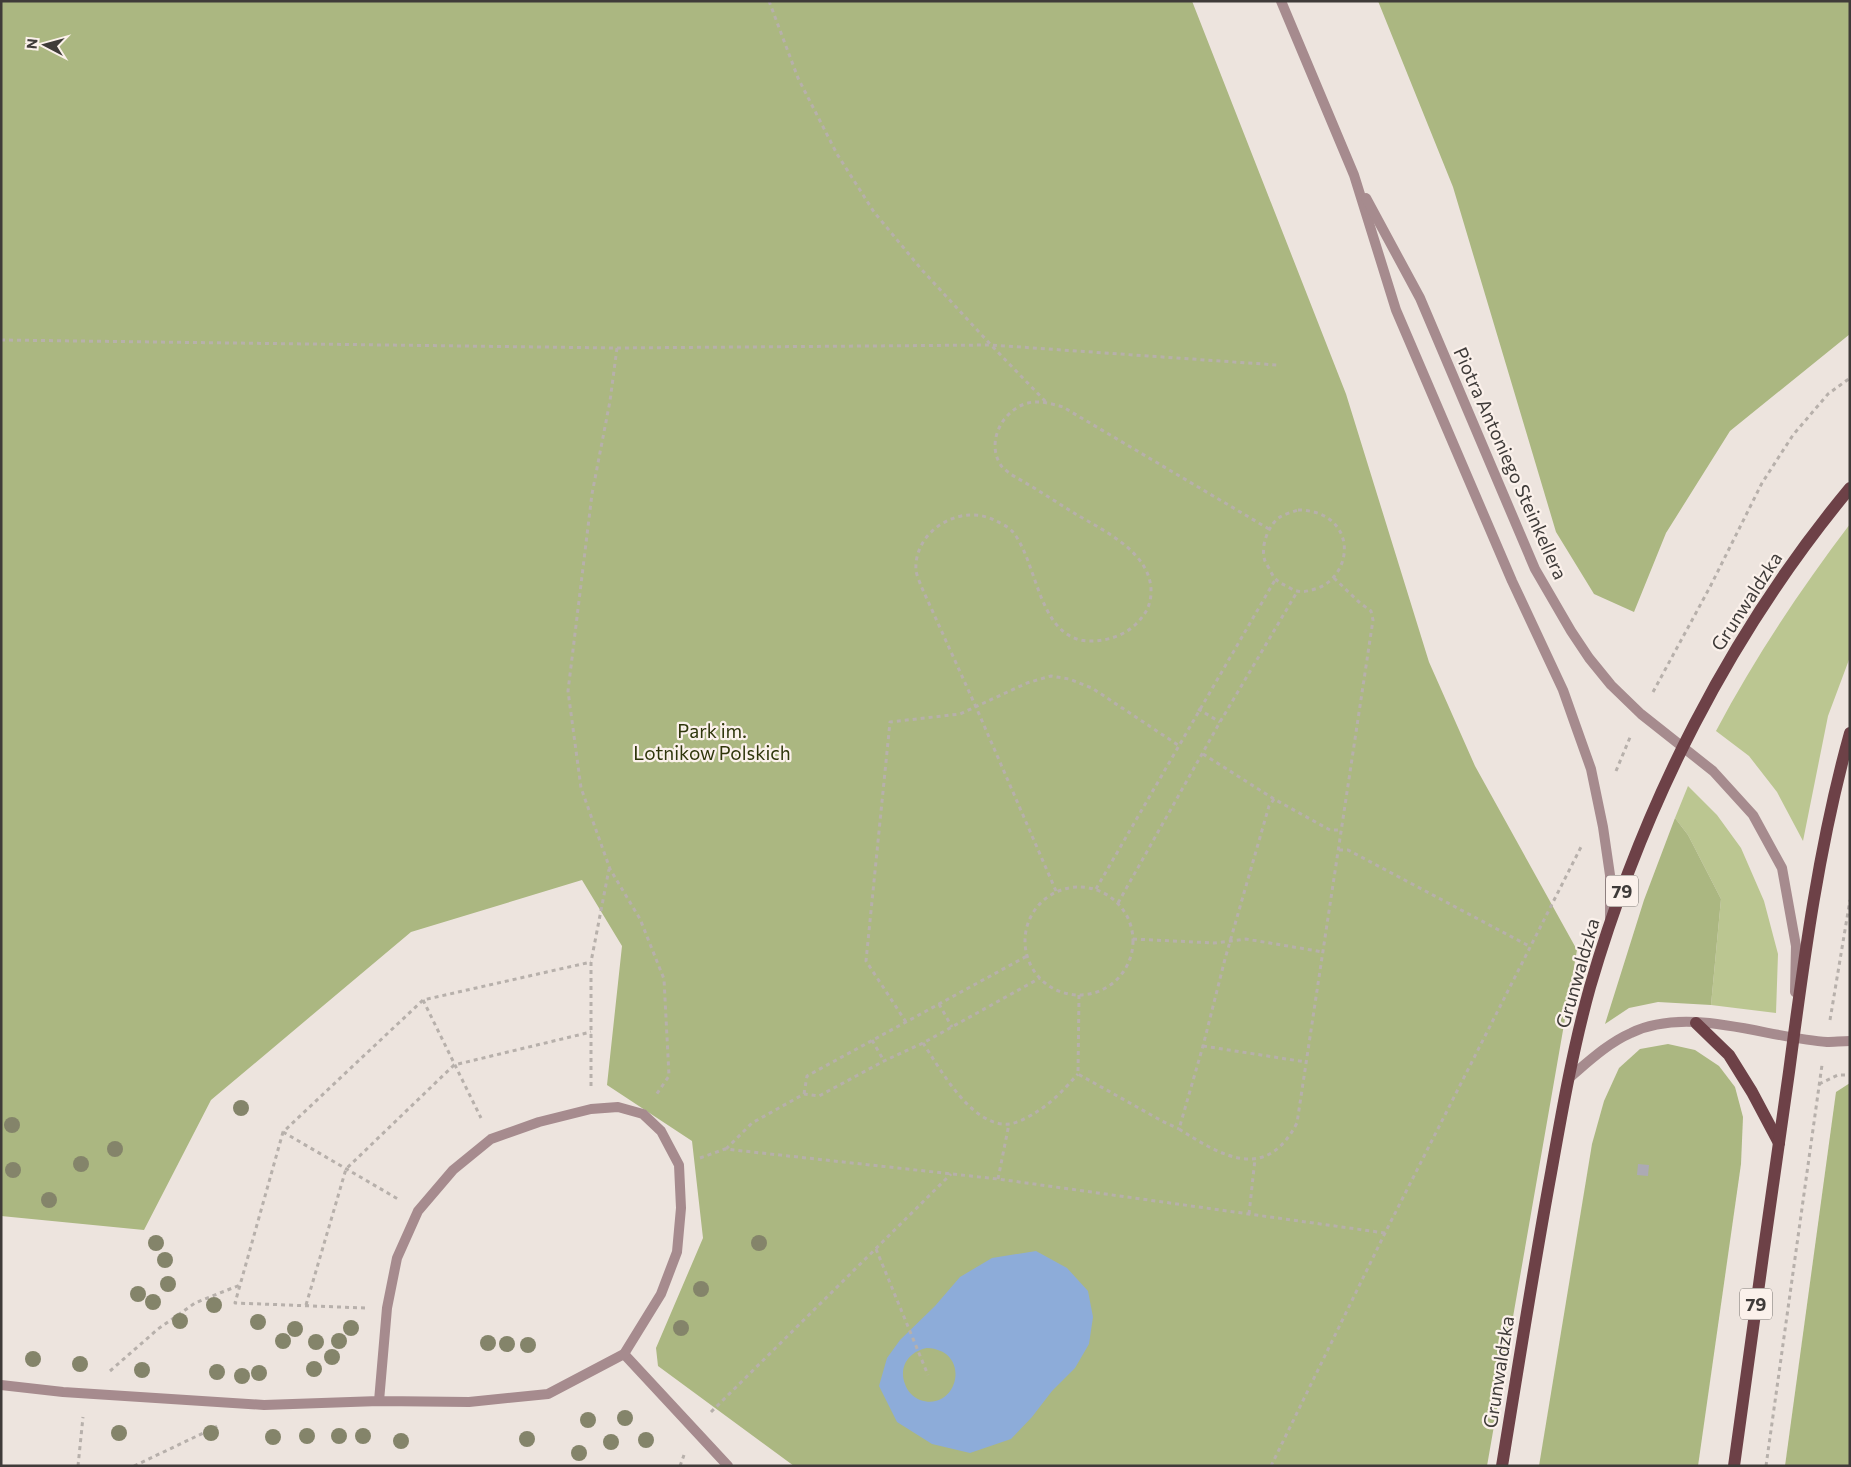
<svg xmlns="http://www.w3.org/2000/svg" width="1851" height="1467" font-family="Commissioner,sans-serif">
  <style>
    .green { fill: #bbc691 }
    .forest { fill: #abb781 }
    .water { fill: #8dacd9; fill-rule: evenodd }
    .building { fill: #acaab4 }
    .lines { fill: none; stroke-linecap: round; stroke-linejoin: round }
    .path { stroke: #b7b0ab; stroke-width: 3; stroke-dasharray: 4 4; stroke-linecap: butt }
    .pedestrian { stroke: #a68b8e; stroke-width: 10 }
    .minor { stroke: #a68b8e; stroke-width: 10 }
    .tertiary { stroke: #a68b8e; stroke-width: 10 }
    .primary { stroke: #6d4147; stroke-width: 12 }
    .tree { fill: #84846a }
    .labels { text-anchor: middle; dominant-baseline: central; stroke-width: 4.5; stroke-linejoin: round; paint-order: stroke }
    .shield { fill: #fbf1eb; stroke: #77726e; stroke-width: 1 }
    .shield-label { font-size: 18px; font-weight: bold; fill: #3f3b39 }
    .street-label { font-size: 19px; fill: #3f3b39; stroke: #fbf1eb }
    .park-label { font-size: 19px; fill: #2f360b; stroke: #fbf1eb }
  </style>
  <rect width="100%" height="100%" fill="#ede4de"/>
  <g class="green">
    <path d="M1850,524V657L1828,716L1803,841L1777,792L1749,756L1716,731C1754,659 1800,590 1850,524Z"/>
    <polygon points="1688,786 1717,815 1741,848 1764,901 1778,954 1776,1013 1711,1005 1721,899 1688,835 1675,818"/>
  </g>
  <g class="forest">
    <polygon points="1,1 1192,1 1346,394 1429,662 1475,766 1577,950 1487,1466 794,1466 658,1366 656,1348 703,1238 692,1141 607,1085 622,946 582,880 411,932 211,1100 144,1230 1,1216"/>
    <polygon points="1378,1 1850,1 1850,334 1730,431 1666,533 1634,612 1594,594 1556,532 1453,187"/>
    <polygon points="1675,818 1688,835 1721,899 1711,1005 1658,1002 1629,1008 1605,1024 1644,900"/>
    <polygon points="1668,1044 1695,1050 1719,1066 1735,1087 1743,1117 1741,1164 1698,1466 1539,1466 1592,1144 1604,1101 1619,1068 1640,1049"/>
    <polygon points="1850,1083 1850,1466 1785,1466 1836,1092"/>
  </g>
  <path class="water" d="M1036,1251L1067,1268L1088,1291L1093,1317L1089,1344L1075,1368L1052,1391L1032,1417L1011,1439L970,1453L932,1444L897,1422L879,1386L887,1358L900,1340L935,1306L960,1277L992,1258ZM927,1348C973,1350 958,1413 920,1400C913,1397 907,1391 905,1384C898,1366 910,1351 927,1348Z"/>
  <polygon class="building" points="1638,1164 1649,1165 1648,1176 1637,1175"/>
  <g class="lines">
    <g class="path">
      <polyline points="769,1 798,78 837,154 874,212 922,270 991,345 1047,403"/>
      <polyline points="1,340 617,348 991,345 1277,365"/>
      <polyline points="617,348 610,401 592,494 568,691 581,788 610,869 640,919 664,979 669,1076 656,1095"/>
      <path d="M1298,510C1313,510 1329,515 1338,528C1353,550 1340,582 1315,589C1306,592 1298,593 1290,588C1283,584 1276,582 1272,574C1270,570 1267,565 1265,561C1260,547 1268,525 1280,517C1285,514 1292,512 1298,510Z"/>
      <polyline points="1653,692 1710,587 1762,483 1793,435 1828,394 1850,378"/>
      <polyline points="1198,709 1220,722"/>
      <polyline points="1203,754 1274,799 1330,830 1340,830"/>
      <polyline points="1616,771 1631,735"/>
      <path d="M1274,799L1269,806L1225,959L1203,1046L1179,1129C1223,1157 1266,1182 1297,1123L1373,620L1371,611L1360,603L1334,578"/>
      <polyline points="1339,850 1348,850 1529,946"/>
      <circle cx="1079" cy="941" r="54"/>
      <polyline points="1096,889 1275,580"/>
      <path d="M1056,891L976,707L922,588C920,583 917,576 916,571C913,530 962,502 996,521C1001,523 1008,527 1012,531C1037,560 1037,629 1080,640C1099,644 1123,637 1136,624C1145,615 1150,607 1151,594C1153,553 1104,531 1074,513C1053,500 1032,486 1010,474C1006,470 1001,467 999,462C987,439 1004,409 1028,403C1040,400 1052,404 1063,407L1269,529"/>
      <polyline points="1118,903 1220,722 1297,592"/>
      <polyline points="1133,939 1214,943 1246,939 1323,952"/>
      <polyline points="1079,995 1078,1074 1162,1121 1179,1129"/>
      <polyline points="423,1000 481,1118"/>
      <polyline points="939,1004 952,1027"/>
      <polyline points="1830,1020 1850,900"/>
      <polyline points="906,1022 866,961 890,722 960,714 1027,683 1051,676 1069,679 1092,688 1178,745"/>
      <polyline points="872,1040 884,1061"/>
      <path d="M923,1043C941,1070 972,1128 1010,1124C1020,1122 1030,1116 1038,1111C1054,1101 1066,1087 1078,1074"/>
      <polyline points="1203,1046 1306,1062"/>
      <polyline points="1819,1084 1838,1075 1850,1075"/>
      <polyline points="591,1086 591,962 609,869"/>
      <polyline points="804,1094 807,1076 1027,956"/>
      <polyline points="283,1132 398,1199"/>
      <polyline points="726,1149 752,1123 804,1094 819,1096 884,1061 923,1043 1040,978"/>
      <polyline points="700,1158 725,1149 998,1179 1385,1233"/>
      <polyline points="998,1179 1009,1124"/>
      <polyline points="1249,1214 1255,1159"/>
      <polyline points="876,1249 928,1375"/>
      <polyline points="306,1305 346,1169 454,1065 591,1032"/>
      <polyline points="365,1308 235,1303 283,1132 423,1000 591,962"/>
      <polyline points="110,1371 158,1329 195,1303 240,1285"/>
      <polyline points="711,1412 951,1174"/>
      <polyline points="78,1466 83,1417"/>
      <polyline points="134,1466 218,1426"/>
      <polyline points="680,1466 684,1455"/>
      <polyline points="1271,1466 1385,1233 1581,847"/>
      <polyline points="1766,1466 1822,1065"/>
    </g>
    <g class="pedestrian">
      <polyline points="624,1354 728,1466"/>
      <polyline points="1,1385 63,1392 264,1405 379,1401 469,1402 548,1394 624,1354 661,1294 677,1252 681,1208 679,1165 661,1131 643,1114 618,1107 591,1109 539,1122 491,1139 453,1170 418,1211 397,1258 387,1308 379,1401"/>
    </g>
    <path class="minor" d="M1569,1078C1588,1062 1608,1043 1631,1033C1689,1005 1766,1038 1827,1042C1834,1042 1842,1041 1850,1041"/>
    <g class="tertiary">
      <polyline points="1281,1 1354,175 1396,310 1512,581 1563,690 1575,724 1591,769 1603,827 1610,875 1610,918"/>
      <polyline points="1366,198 1420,298 1535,569 1571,631 1589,658 1611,685 1641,714 1713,771 1753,815 1782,868 1796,946 1795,992"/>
    </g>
    <g class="primary">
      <polyline points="1696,1023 1729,1055 1752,1092 1779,1143"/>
      <path d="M1502,1466C1518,1368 1533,1271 1551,1173C1562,1111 1573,1048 1590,987C1643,805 1729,634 1850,488"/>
      <path d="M1734,1466C1752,1335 1770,1203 1789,1072C1804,958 1819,844 1850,733"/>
    </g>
  </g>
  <g class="tree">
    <circle cx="241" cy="1108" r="8"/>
    <circle cx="12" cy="1125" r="8"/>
    <circle cx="115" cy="1149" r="8"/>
    <circle cx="81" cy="1164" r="8"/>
    <circle cx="13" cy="1170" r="8"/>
    <circle cx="49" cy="1200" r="8"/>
    <circle cx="156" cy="1243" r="8"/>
    <circle cx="759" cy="1243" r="8"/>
    <circle cx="165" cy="1260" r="8"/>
    <circle cx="168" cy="1284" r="8"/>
    <circle cx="701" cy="1289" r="8"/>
    <circle cx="138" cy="1294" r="8"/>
    <circle cx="153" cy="1302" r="8"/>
    <circle cx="214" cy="1305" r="8"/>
    <circle cx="180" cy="1321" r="8"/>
    <circle cx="258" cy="1322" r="8"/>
    <circle cx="351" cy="1328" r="8"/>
    <circle cx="681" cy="1328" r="8"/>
    <circle cx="295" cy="1329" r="8"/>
    <circle cx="283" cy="1341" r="8"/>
    <circle cx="339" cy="1341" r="8"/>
    <circle cx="316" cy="1342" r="8"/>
    <circle cx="488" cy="1343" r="8"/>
    <circle cx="507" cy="1344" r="8"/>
    <circle cx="528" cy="1345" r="8"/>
    <circle cx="332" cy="1357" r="8"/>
    <circle cx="33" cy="1359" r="8"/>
    <circle cx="80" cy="1364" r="8"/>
    <circle cx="314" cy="1369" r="8"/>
    <circle cx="142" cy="1370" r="8"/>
    <circle cx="217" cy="1372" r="8"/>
    <circle cx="259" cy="1373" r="8"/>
    <circle cx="242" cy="1376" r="8"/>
    <circle cx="625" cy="1418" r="8"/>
    <circle cx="588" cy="1420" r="8"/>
    <circle cx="119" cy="1433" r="8"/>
    <circle cx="211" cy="1433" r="8"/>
    <circle cx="307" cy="1436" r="8"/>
    <circle cx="339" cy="1436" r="8"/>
    <circle cx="363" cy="1436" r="8"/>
    <circle cx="273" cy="1437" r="8"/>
    <circle cx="527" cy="1439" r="8"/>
    <circle cx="646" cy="1440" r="8"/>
    <circle cx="401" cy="1441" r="8"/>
    <circle cx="611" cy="1442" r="8"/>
    <circle cx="579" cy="1453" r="8"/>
  </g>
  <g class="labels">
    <g class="shield">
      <rect x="1606" y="875.5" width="32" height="31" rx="4"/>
      <rect x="1740" y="1288.5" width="32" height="31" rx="4"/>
    </g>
    <g class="shield-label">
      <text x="1622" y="891">79</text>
      <text x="1756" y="1304">79</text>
    </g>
    <g class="street-label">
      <text transform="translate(1511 463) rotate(66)">Piotra Antoniego Steinkellera</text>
      <text transform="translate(1746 601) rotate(-57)">Grunwaldzka</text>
      <text transform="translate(1577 973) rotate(-74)">Grunwaldzka</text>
      <text transform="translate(1498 1372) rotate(-81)">Grunwaldzka</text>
    </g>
    <g class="park-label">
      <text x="712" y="730">Park im.<tspan x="712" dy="22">Lotnikow Polskich</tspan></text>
    </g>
  </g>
  <rect width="1851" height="1467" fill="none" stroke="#3f3b39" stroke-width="5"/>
  <g transform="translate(45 45) rotate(276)" stroke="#fbf1eb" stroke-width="4" paint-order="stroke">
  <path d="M0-4L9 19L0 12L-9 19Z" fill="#3f3b39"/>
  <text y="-8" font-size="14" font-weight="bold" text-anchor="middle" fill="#3f3b39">N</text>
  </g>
</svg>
